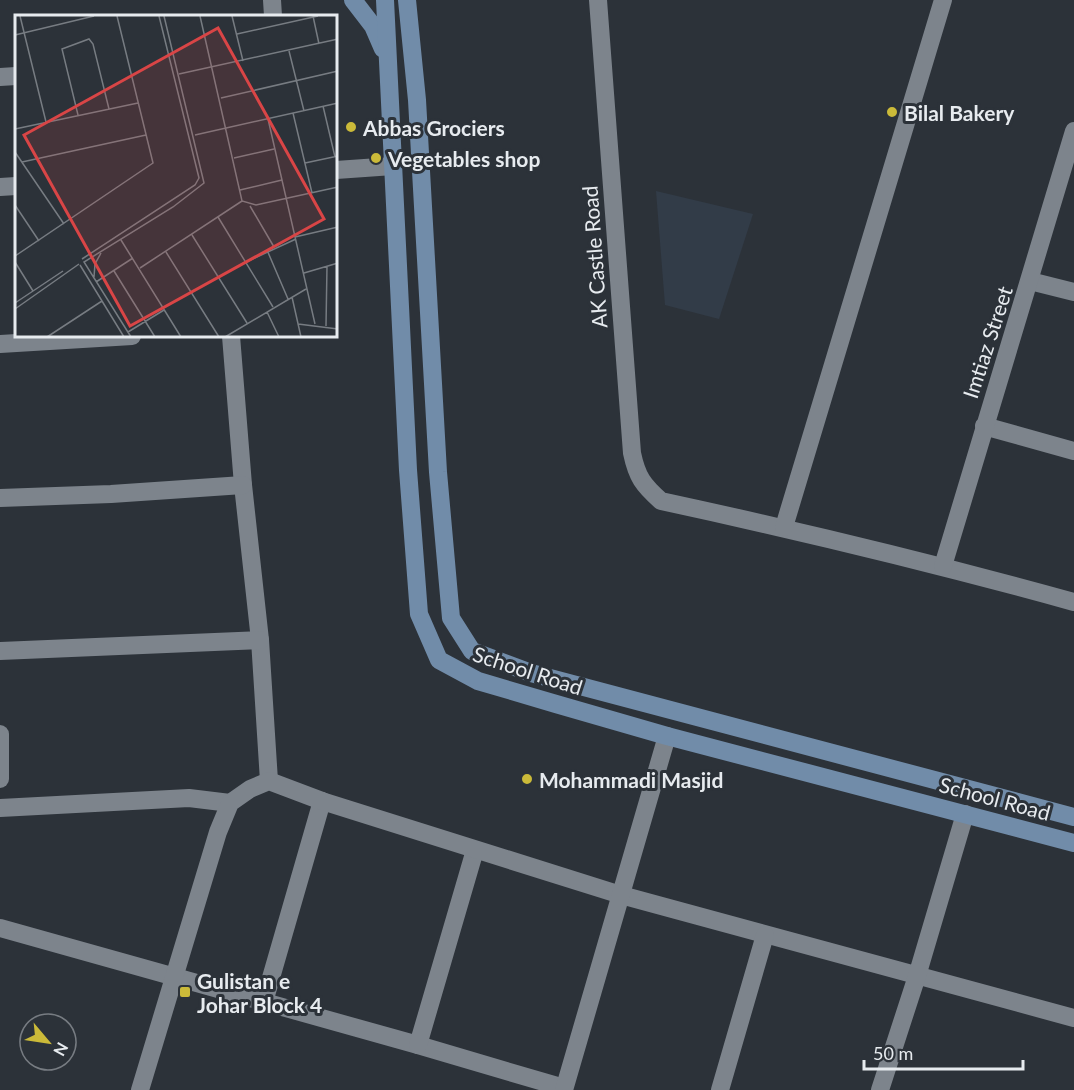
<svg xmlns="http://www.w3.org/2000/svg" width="1074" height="1090" font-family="Lato,sans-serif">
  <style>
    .built { fill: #323c48 }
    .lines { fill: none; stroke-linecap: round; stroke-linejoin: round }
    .street { stroke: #7d848c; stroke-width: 18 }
    .secondary { stroke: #718ca9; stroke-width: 18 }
    .poi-dot { fill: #cbba39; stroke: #2c3239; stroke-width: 2 }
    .labels { text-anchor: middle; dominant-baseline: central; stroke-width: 6; stroke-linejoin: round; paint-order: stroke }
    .poi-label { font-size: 21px; font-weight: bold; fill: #e7ebef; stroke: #2c3239; text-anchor: start }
    .street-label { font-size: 21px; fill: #e7ebef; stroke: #2c3239 }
    .inset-road { fill: none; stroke: #777c82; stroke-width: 1.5 }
    .view { fill: #d94546; fill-opacity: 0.15; stroke: #d94546; stroke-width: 3 }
    .inset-edge { fill: none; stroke: #e7ebef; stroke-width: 3 }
  </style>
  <rect width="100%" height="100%" fill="#2c3239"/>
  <polygon class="built" points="656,191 753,214 719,319 665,305"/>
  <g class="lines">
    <g class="street">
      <polyline points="272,0 273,16"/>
      <path d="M598,0L632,453C637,477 643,485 661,501C800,531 937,564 1074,602"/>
      <polyline points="0,77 16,76"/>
      <polyline points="336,170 393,166"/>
      <polyline points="0,187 16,186"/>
      <polyline points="1030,281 1074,292"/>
      <polyline points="231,336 243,485 260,640 269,781"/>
      <polyline points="0,344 132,336"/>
      <polyline points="984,426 1074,451"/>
      <polyline points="0,498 111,494 243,485"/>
      <polyline points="784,527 943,0"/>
      <polyline points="943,566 1074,131"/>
      <polyline points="0,651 260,640"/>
      <polyline points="0,734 0,779"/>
      <polyline points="0,808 189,798 230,803"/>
      <polyline points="0,928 418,1045 564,1088"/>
      <polyline points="264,1002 322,801"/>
      <polyline points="418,1045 475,850"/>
      <polyline points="140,1090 218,832 230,803 250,789 269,781 322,801 621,895 1074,1018"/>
      <polyline points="564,1090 667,736"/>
      <polyline points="720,1090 765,935"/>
      <polyline points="880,1090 917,976 965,814"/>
    </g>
    <g class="secondary">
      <polyline points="353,0 373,26 383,49"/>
      <polyline points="385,0 408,470 419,614 439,660 478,681 556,704 667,736 1074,843"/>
      <polyline points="407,0 417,100 438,472 451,618 472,651 531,673 1074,817"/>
    </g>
  </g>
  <g class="poi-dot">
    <circle cx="892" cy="112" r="6"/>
    <circle cx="351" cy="127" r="6"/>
    <circle cx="376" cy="158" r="6"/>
    <circle cx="527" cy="779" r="6"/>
    <rect x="179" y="986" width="12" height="12" rx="3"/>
  </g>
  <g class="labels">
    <g class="poi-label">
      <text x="904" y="112">Bilal Bakery</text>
      <text x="363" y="127">Abbas Grociers</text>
      <text x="388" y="158">Vegetables shop</text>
      <text x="539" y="779">Mohammadi Masjid</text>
      <text x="197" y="980">Gulistan e<tspan x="197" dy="24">Johar Block 4</tspan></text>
    </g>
    <g class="street-label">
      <text transform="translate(594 257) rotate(-94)">AK Castle Road</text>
      <text transform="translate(987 342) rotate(-72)">Imtiaz Street</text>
      <text transform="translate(528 670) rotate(18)">School Road</text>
      <text transform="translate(995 798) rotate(15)">School Road</text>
    </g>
  </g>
  <g transform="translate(15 15)">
    <rect width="322" height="322" fill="#2c3239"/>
    <path class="inset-road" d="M5,1L31,107M185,1L227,186L241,190L323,172M217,1L228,46M298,1L304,29M222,19L303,1M0,20L79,1M274,36L289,96M164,59L323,24M206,83L323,56M308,91L320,142M278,98L297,178M63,100L47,34L74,24L78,29L94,94M253,104L300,309M0,114L123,88M180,120L323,88M0,137L49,209M219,143L259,134M7,147L131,120M290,148L323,141M225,175L267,165M0,190L24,226M235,191L259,232M203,202L258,292M177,220L232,308M280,222L323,212M106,225L166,322M252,235L273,284M151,237L204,322M0,241L138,148L102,1M67,244L180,170L184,163L144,1M0,247L18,276M231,247L281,224M65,250L109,322M125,253L227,186M99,256L140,322M289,258L323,248M79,262L80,249L86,238M81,267L118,243M277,282L286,322M0,288L48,256M0,294L64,249M252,297L264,322M283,309L323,314M311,311L312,251M113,317L149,295M32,322L87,286M116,322L69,247L158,192L189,168L149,1M210,322L291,274"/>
    <path class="view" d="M203,13L309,204L115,311L9,120Z"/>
    <rect width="322" height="322" class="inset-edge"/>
  </g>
  <g transform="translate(48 1042) rotate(119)"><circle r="28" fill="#2c3239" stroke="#777c82" stroke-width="1.5"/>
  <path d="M0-4.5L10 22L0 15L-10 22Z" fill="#cbba39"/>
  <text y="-9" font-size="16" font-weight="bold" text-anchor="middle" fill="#e7ebef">N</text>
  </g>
  <path d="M864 1060v9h159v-9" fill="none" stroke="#e7ebef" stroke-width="3"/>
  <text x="873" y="1060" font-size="18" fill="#e7ebef" stroke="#2c3239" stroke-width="4.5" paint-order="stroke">50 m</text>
</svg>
